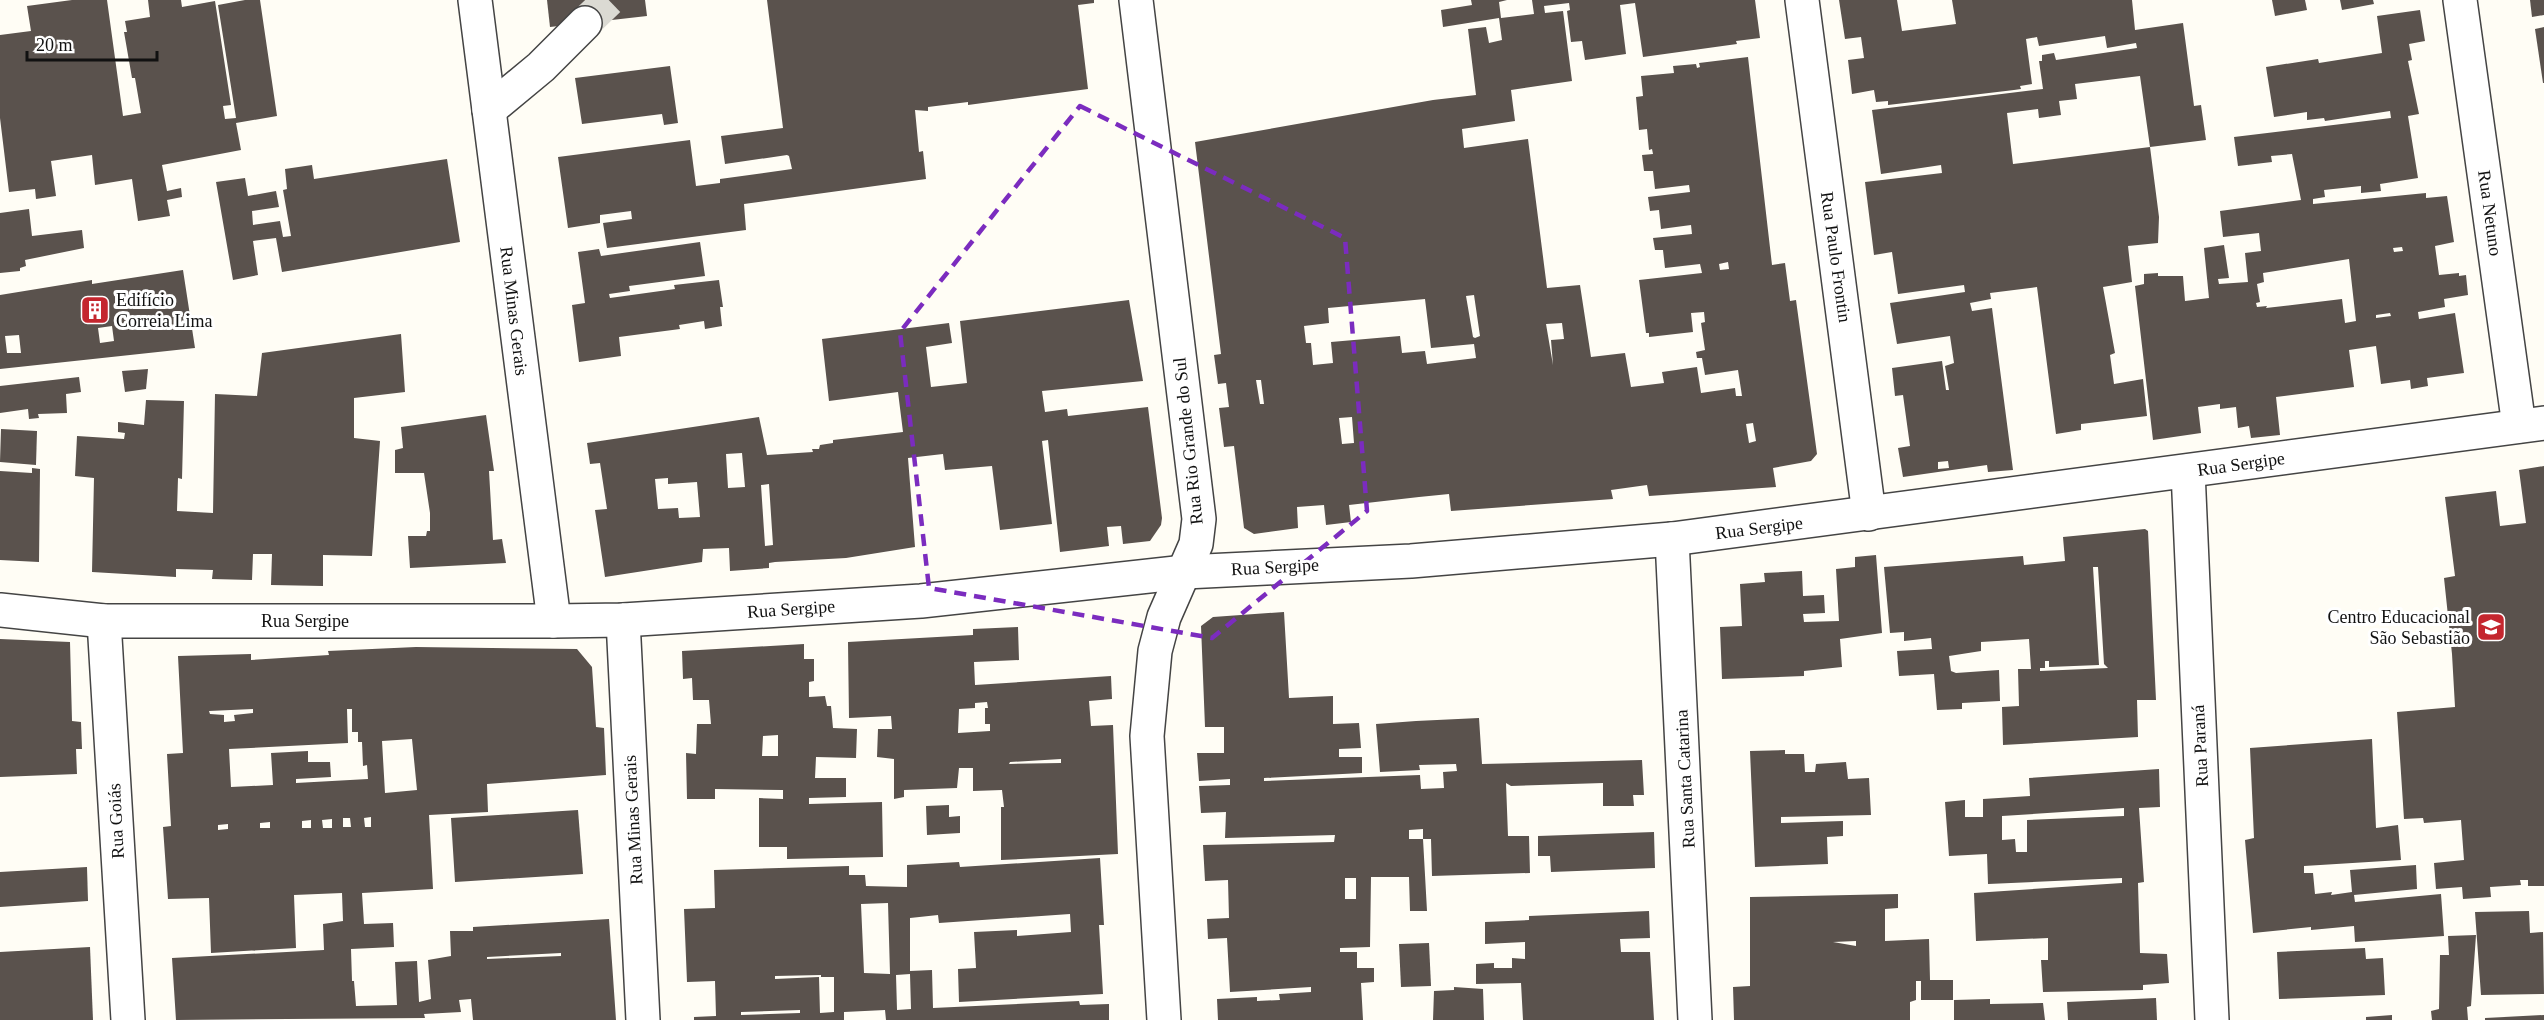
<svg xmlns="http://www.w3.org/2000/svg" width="2544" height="1020" font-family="'Times New Roman',serif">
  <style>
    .building { fill: #5a524d; fill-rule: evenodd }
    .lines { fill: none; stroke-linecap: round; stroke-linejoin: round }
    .minor-tunnel { stroke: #dbdad3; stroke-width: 33; stroke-dasharray: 33 16; stroke-linecap: butt }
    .minor-casing { stroke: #444; stroke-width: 36 }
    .minor { stroke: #fff; stroke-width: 33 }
    .marked { fill: none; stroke: #7b2cbf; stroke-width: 4.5; stroke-dasharray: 12 8; stroke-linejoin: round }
    .labels { text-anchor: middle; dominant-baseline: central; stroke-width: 6; stroke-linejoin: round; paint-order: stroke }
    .street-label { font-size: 18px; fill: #111; stroke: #fff }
    .poi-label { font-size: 18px; fill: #111; stroke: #fff; text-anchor: start }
  </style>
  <rect width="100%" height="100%" fill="#fffdf5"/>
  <g class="building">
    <polygon points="72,0 107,0 123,116 141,113 135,78 132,78 124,32 127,32 125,21 150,17 148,0 181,0 182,7 215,1 231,105 223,106 225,119 236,118 218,5 245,0 260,0 277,116 236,123 241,150 162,165 167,191 181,188 182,197 167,200 170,216 138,221 132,179 95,185 92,155 51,161 56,196 36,199 35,189 9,192 0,118 0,35 31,31 27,6"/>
    <polygon points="547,0 645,0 647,16 550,27"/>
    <polygon points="767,0 1094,0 1094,3 1078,5 1088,89 968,105 968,102 928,107 928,111 915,110 919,152 923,151 926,179 744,204 746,230 607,248 603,223 632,219 631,211 600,215 600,223 568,228 558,157 690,140 696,186 720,183 720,179 792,169 789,156 787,155 725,164 721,136 783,128"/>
    <path d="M1471,0H1507L1499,2L1501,18L1534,14L1532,0H1755L1760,38L1736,41L1737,44L1643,57L1635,3L1620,5L1626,54L1585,60L1582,41L1571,42L1567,11L1570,10L1569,3L1544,6L1545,13L1563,11L1572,81L1511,90L1515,121L1462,129L1464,148L1528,139L1547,288L1580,285L1591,357L1625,353L1631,387L1664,383L1662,372L1697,367L1701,393L1735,388L1736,396H1742L1738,370L1705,375L1702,358H1697L1696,352L1705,350L1701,323L1705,322L1704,312L1691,313L1693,332L1649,337V333H1646L1639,280L1702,273L1700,264L1665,268L1663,250H1655L1653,238L1692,234L1691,225L1661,229L1659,210L1650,211L1648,197L1690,192L1689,185L1655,189L1653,171H1644L1642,155L1653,154L1652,149L1649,150L1647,129L1639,130L1636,97L1643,96L1641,76L1674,73L1673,66L1696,64L1697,68L1700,67L1699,63L1748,57L1772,265L1785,263L1790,301L1796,300L1817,454L1811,461L1773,468L1776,487L1649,496L1647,485L1611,490L1613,499L1451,511L1449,494L1419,497L1349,505L1351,522L1326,525L1324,505L1297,507L1298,528L1254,534L1244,528L1234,446L1224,447L1219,408L1229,407L1226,383L1218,384L1214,355L1221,354L1195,142L1433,100L1476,95L1468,29L1486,27L1489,43L1502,40L1499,18L1443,27L1441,10L1472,5ZM1728,262L1729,269L1720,270L1719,264ZM1474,295L1480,336L1475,338L1473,337L1466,296ZM1425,299L1431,348L1474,344L1476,358L1427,364L1425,351L1402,353L1400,336L1331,342L1333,363L1313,365L1311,343H1306L1304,326L1329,323L1328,308ZM1562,323L1564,339L1551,340L1553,365L1546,324ZM1256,380H1261L1264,404H1260ZM1352,417L1354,443L1342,444L1339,418ZM1753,423L1756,441L1749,443L1746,424Z"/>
    <path d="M1839,0H1897L1902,31L1956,24L1952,0H2132L2135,30L2183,23L2194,106L2201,105L2206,140L2150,147L2140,76L2075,84L2077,99L2059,101L2061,115L2039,118L2038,109L2007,113L2013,164L2150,147L2159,217L2158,243L2128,246L2132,282L2103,287L2115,353L2110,355L2114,384L2143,379L2147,416L2081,424V430L2056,434L2037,287L1990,293L1991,299L1970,303L1972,311L1992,308L2013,470L1988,472L1987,465L1903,477L1898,448L1910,446L1903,395L1895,396L1892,368L1942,361L1946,390H1949L1945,366L1954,363L1950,336L1897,344L1890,303L1965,292L1964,285L1898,294L1892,252L1874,255L1865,182L1942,173L1941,165L1881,174L1872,110L2043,89L2039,61H2042V55L2054,53L2056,60L2137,48L2136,43L2107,48L2105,36L2039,46L2037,37L2026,39L2032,84L2020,86L2021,89L2014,90L1888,105V101L1876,102L1874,90L1852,94L1848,60L1864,58L1861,37L1845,39ZM1948,461L1949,468L1938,469V462Z"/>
    <polygon points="2272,0 2305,0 2307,10 2275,16"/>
    <polygon points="2340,0 2373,0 2374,4 2342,10"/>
    <polygon points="2530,0 2544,0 2544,15 2532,17"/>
    <path d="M2420,10L2425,41L2409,44L2412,60L2408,61L2419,114L2408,116L2418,178L2380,184L2381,191L2361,193V186L2324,190L2325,197L2313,199V204L2426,193V198L2447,196L2454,242L2435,246L2439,275L2459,273V276L2466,275L2468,295L2444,299L2445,307L2418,312L2419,319L2455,313L2464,373L2427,378L2428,386L2411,389L2410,380L2381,384L2376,346L2349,350L2354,387L2276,397L2280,435L2251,438L2249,426L2238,428L2236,407L2220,409V404L2198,407L2201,433L2153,440L2135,286L2144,284V274L2158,273V276H2183L2185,301L2209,298L2204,248L2224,245L2229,278L2218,279L2219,284L2248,282L2245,253L2261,251L2259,233L2223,237L2220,211L2301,200L2292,154L2271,156L2272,162L2238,166L2234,137L2391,118L2390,111L2325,121L2324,118L2307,120V112L2274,117L2266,67L2318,59L2319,63L2382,53L2377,16ZM2402,247L2403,251L2394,252L2393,248ZM2349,259L2356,321L2345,323L2342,299L2266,308L2267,306L2257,307L2256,303L2260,302L2257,284L2264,282L2263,273ZM2390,313L2391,316L2376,318V315Z"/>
    <polygon points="2544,27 2544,83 2543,83 2535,29"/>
    <polygon points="670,66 678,123 664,125 662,114 582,124 575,78"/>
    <polygon points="447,159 460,242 282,272 276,238 253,241 258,275 233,280 216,182 245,178 248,196 276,191 279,207 252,211 253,225 280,221 283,237 291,236 283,190 287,189 285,169 312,165 314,179"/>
    <polygon points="29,209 32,236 82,230 84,248 25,260 26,266 20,268 20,271 0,273 0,213"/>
    <polygon points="700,242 705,276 629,286 630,291 609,294 610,298 675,289 674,285 719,280 723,307 720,307 722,326 705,329 704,321 679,325 680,329 619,337 621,356 579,362 572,305 585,303 578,252 599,249 601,256"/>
    <path d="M183,270L195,348L0,369V295L92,280V284ZM112,326L114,341L100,343L98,328ZM19,335L21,353H7L5,336Z"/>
    <path d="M1129,300L1143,381L1042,391L1045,412L1067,409L1068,416L1148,407L1162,518L1161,525L1150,541L1123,544L1121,526L1107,527L1109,546L1060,552L1048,440L1042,441L1052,524L1000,530L992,466L945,470L943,454L908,458L915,547L846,558L775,562L769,563V568L730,571L729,548L703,549L702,562L605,577L595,510L607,509L600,463L590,464L587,443L759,417L767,455L813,452L812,449H819L820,445L833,443V440L903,432L898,392L829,401L822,339L949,323L952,343L926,347L931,387L967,383L960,321ZM742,453L745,487L728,488L726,454ZM668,478V484L697,482L700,517L679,518L678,508L658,509L655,479ZM769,484L773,545L765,546L761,485Z"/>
    <polygon points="401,334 405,392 354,398 354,438 380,441 372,556 323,555 323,586 271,585 272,554 253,554 252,580 212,579 213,570 176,569 176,577 92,572 94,478 75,476 77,436 124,439 125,433 118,432 118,422 144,425 146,400 184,401 182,479 178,478 177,511 213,513 215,394 257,396 262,353"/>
    <polygon points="148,369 146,389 125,392 122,371"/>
    <polygon points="79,377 81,392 66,394 67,413 38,414 39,418 29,419 28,409 0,413 0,386"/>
    <polygon points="486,415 494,471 489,471 493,540 502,539 506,563 410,568 408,536 426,536 427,531 430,531 430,513 424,473 395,473 395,450 403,448 401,427"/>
    <polygon points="1,429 37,431 36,465 0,462"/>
    <polygon points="2544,466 2544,886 2528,886 2528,880 2520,880 2521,885 2490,887 2491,897 2463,899 2462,887 2436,889 2434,863 2464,860 2461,820 2424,823 2423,818 2404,819 2397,712 2455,707 2452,654 2444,578 2455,576 2445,497 2496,491 2500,526 2526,523 2519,470"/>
    <polygon points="32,468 40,469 39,562 0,560 0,471 32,473"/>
    <path d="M2145,529L2148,531L2156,700H2137L2138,737L2003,745L2002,707L2019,706L2018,669H2031L2029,639L1981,642V651L1949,656L1951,671L1956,673L1999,670L2000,701L1962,703V709L1937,710L1934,674L1899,676L1897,651L1932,649L1931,638L1904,641V632L1890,633L1884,567L2023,556L2024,565L2065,561L2063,537ZM2093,567H2098L2104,664L2108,668L2040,671V668H2045V661H2049V667L2099,665Z"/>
    <polygon points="1876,555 1882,633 1840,639 1842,667 1804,671 1804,676 1722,679 1720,627 1742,626 1740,584 1765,582 1764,573 1802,571 1803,596 1824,595 1825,613 1803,614 1804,622 1839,621 1836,569 1855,567 1855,557"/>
    <path d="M1284,612L1289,698L1333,696V724L1359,723L1361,748L1339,749V757H1362V773L1264,778V781L1420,775L1421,789L1444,788L1443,772L1457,771L1456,764L1419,765L1420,770L1380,772L1376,724L1416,721L1479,718L1482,764L1642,760L1644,795H1633L1634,806H1603V783L1511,786L1506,783L1508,836H1529L1530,873L1432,876L1431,839H1423V829L1409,830V839H1423L1427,911H1410L1409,877H1371L1370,947L1340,948V952H1357V968H1374V982L1361,983L1363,1020H1218L1217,999L1257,997V1001L1280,1000L1279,994L1311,992V987L1230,992L1227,938L1208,939L1207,919L1229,918L1228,880L1205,881L1203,845L1334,842L1335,835L1225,838L1226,812L1201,813L1199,786L1230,785V779L1199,781L1197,753H1224V727H1205L1201,626L1213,617ZM1345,878H1356V899H1345Z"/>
    <path d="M1018,627L1019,660L974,662L975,685L1111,676L1112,699L1089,701L1091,726L1113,725L1118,854L1001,860V807H1004L1002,790L973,791V768H959L957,788L904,790V797L894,799V759L877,757L878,729H892L891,716L849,718L848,642L973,635V629ZM987,702L988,708H985V724H990V731L958,733L959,709L975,708V703ZM1061,759V763L1009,764L1010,762Z"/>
    <polygon points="0,639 70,642 72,721 81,722 82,749 76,749 77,774 0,777"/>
    <path d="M804,644V659H814V681L809,682V697L825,696L827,706H831L833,728L857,729L856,758L816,757L815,778H846V797L809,798V804L882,802L883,857L787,859V847H759V798L783,799V790L715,789V799H687L686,753L696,754L697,724H711L709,700H693L692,678L683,679L682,651ZM778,735V756H762L763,736Z"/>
    <path d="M416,647L577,649L592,667L596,727L604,728L606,775L487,784L488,812L429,815L433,889L362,893L364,924L393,923L394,947L351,949L352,981H354L356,1006L397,1005L395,962L417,961L419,1002L431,999L428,960L451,956L450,931H473V927L609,919L616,1020H473L471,999L459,1000L461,1012L424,1014L425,1018L176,1020L172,958L324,950L323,924L343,921L342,893L294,895L296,948L211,953L209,898L168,899L163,827L171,826L167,754L183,753L178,656L251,654V660L329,655L328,651ZM253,709V713L234,715L235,721L224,722V715L210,714L209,711ZM347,709H352V732H358V742H362L363,766L367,765L368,779L296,783V779L331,777L330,762H308V751L271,753L273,785L231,787L229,749L348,743ZM412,739L417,790L385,793L382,741ZM371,817V827H365L364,818ZM343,818H350L351,827H343ZM332,819V828H323L322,820ZM311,820V828H302V821ZM270,822V828H260V823ZM228,824V829L218,830V825ZM561,953V956L487,959V957Z"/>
    <polygon points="2372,739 2376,828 2398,825 2401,860 2304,866 2304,873 2313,873 2315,894 2332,892 2331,895 2352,892 2350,870 2416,865 2417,889 2354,895 2355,902 2441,894 2444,936 2355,942 2354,926 2311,930 2311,927 2253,933 2245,840 2254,838 2250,748"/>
    <polygon points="1785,750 1785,754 1804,754 1805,772 1815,772 1816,764 1846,762 1848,779 1869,778 1871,815 1781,817 1781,823 1843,821 1843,836 1827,837 1828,864 1755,867 1750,751"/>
    <path d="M2159,769L2160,807L2139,808L2144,882L2138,883L2140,953L2167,954L2169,983L2143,985V990L2043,992L2041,960H2048V938L1976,941L1974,893L2122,883V878L1988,884L1987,854L1949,856L1945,802L1965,800V817H1983V799L2030,796L2029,778ZM2124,808V816L2027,820V852H2016L2015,839L2002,840V816Z"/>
    <polygon points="949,805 949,817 960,816 960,833 927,835 926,806"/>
    <polygon points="578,810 583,874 455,882 451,818"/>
    <polygon points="1654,832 1655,868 1551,872 1550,856 1538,856 1538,836"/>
    <path d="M1100,858L1104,925H1099L1103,994L959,1002L958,969L976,968L974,932L1017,930V936L1071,932L1070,914L939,923L938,915L910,918V971L932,970L933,1008L1079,1001L1080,1005L1109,1004V1020H886L885,1010L844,1012V1020H694V1017L716,1016L715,981L687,982L684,909L715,908L714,870L849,866V875H865L866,886L907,887V865L959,862L960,867ZM888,903L890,974L864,973L861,904ZM910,974L911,1009L897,1010L896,975ZM821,975V977H834V1012L820,1013L819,977L775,979V976ZM800,1010V1013L741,1015V1012Z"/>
    <polygon points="87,867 88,901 0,907 0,872"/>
    <path d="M1898,894V908L1885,909V941L1929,939L1930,980H1953V1000H1921V981H1916V1000L1910,1002V1020H1734L1733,987L1750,986V897ZM1856,941V946L1833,942Z"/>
    <polygon points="1649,911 1650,938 1620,939 1621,952 1650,952 1654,1020 1523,1020 1521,983 1476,984 1476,964 1494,963 1494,968 1512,968 1512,958 1525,959 1525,942 1485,944 1485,922 1529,920 1529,916"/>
    <polygon points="2529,911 2530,933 2543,932 2544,994 2481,995 2475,912"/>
    <polygon points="2476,935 2471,1006 2467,1007 2468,1020 2432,1020 2431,1011 2439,1009 2440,955 2449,955 2448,936"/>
    <polygon points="1429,943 1431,986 1401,987 1399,944"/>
    <polygon points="90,947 93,1020 0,1020 0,952"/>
    <polygon points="2365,948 2366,959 2383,958 2385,995 2279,999 2277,952"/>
    <polygon points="1454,987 1483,989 1484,1020 1433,1020 1434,991 1454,990"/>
    <polygon points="2156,998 2157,1020 2068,1020 2067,1002"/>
    <polygon points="1990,999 1990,1004 2043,1003 2045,1020 1954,1020 1954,1000"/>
    <polygon points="2392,1015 2392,1020 2366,1020 2366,1017"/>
    <polygon points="2544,1015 2544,1020 2485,1020 2485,1018"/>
  </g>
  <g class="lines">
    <polyline class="minor-tunnel" points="585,23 609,0"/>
    <g class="minor-casing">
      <g id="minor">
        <polyline points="475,0 554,621"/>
        <polyline points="1136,0 1199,519 1196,544 1164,617 1155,651 1147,736 1164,1020"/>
        <polyline points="1802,0 1869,514"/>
        <polyline points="2460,0 2519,426"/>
        <polyline points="489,110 541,67 585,23"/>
        <polyline points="2188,471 2212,1020"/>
        <polyline points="1672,539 1695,1020"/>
        <polyline points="0,610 104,621 554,621 623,620 921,601 1185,572 1411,561 1672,539 2544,423"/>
        <polyline points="623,620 643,1020"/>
        <polyline points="104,621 128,1020"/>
      </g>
    </g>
    <use href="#minor" class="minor"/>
  </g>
  <path class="marked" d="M1080,106L1345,238L1367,511L1212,638L929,588L900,332Z"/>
  <defs>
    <g id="building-square" transform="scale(1.5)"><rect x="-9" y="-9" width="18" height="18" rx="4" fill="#c4262e" stroke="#fff"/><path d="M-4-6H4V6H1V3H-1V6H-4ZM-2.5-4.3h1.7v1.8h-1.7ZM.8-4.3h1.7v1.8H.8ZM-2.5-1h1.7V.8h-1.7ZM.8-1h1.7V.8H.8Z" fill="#fff"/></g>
    <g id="school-square" transform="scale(1.5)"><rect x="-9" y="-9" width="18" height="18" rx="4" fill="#c4262e" stroke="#fff"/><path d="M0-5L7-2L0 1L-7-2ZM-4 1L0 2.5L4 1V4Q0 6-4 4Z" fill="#fff"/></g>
  </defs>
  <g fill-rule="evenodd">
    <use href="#building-square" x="95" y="310"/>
    <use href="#school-square" x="2491" y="627"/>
  </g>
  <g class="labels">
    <g class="street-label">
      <text transform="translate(2490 213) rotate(82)">Rua Netuno</text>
      <text transform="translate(1836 257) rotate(82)">Rua Paulo Frontin</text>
      <text transform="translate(514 311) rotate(83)">Rua Minas Gerais</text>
      <text transform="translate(1188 441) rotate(-96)">Rua Rio Grande do Sul</text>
      <text transform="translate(2241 464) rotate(-8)">Rua Sergipe</text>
      <text transform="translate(1759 528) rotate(-7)">Rua Sergipe</text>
      <text transform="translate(1275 567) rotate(-3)">Rua Sergipe</text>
      <text transform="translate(791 609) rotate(-4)">Rua Sergipe</text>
      <text x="305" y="621">Rua Sergipe</text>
      <text transform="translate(2200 746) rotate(-93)">Rua Paraná</text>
      <text transform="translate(1685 779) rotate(-93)">Rua Santa Catarina</text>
      <text transform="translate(633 820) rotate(-93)">Rua Minas Gerais</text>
      <text transform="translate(116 821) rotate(-93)">Rua Goiás</text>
    </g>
    <g class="poi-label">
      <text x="116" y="300">Edifício<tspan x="116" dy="21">Correia Lima</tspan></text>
      <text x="2470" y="617" text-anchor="end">Centro Educacional<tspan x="2470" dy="21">São Sebastião</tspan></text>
    </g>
  </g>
  <path d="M27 51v9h130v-9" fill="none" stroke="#111111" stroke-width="3"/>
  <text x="36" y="51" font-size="18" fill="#111111" stroke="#ffffff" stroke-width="4.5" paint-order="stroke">20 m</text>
</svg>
